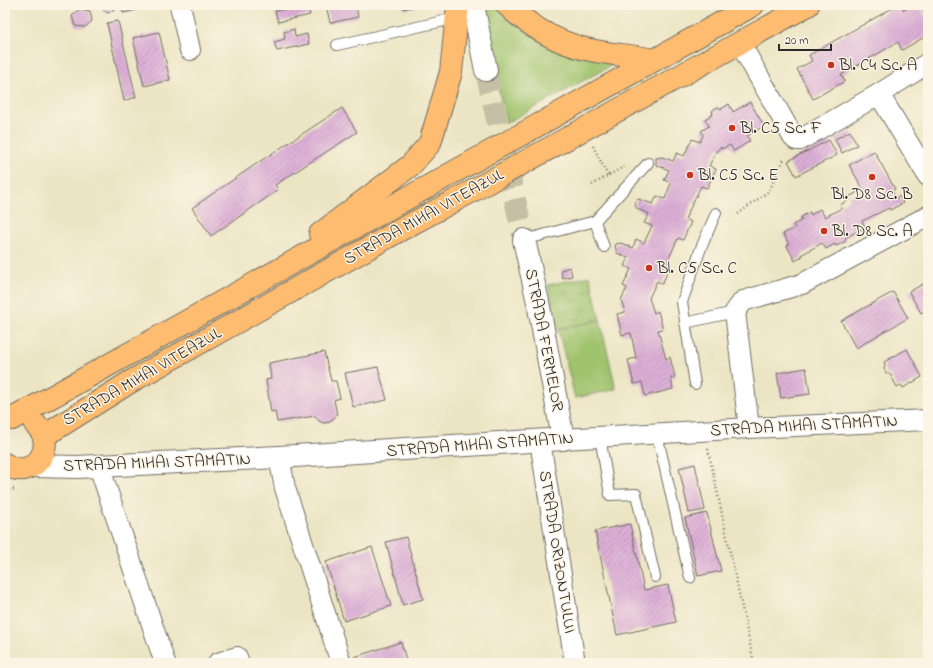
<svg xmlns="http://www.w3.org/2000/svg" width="933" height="668" font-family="'Indie Flower',sans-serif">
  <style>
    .grass { fill: #9fc26c; stroke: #65764c }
    .park { fill: url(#park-crowns); stroke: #65764c }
    .building { fill: url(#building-hatch) }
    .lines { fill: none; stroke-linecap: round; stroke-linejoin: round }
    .tertiary-tunnel { stroke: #c5c0a5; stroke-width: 22; stroke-dasharray: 22 11; stroke-linecap: butt }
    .service-casing { stroke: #6f6c61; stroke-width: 12 }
    .minor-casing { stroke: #6f6c61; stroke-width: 22 }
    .tertiary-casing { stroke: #6f6c61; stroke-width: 24 }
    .primary-casing { stroke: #6f6c61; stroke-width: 24 }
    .path { stroke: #6f6c61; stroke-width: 2.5; stroke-dasharray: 1 3; stroke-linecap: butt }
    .service { stroke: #fff; stroke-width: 10 }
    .minor { stroke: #fff; stroke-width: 20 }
    .tertiary { stroke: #fff; stroke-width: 22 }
    .primary { stroke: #febc70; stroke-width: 22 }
    .poi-dot { fill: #c8321e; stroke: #fcf5e5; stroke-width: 1.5 }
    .labels { text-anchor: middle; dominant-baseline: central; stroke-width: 3; stroke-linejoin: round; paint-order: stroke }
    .poi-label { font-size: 17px; fill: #2b2b2b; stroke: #fcf5e5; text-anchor: start }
    .street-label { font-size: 17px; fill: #2b2b2b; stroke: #fcf5e5 }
  </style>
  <defs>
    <pattern id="park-crowns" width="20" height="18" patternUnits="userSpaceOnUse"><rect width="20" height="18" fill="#9fc26c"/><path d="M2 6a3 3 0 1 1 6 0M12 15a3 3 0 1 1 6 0" fill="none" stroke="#829e59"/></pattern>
    <pattern id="building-hatch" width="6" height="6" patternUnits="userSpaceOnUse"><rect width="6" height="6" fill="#ddafd7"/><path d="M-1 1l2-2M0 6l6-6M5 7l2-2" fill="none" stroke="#b38faf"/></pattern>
  </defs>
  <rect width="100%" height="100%" fill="#fcf5e5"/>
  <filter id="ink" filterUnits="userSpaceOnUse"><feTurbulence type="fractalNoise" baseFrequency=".025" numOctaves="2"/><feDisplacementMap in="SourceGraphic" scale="8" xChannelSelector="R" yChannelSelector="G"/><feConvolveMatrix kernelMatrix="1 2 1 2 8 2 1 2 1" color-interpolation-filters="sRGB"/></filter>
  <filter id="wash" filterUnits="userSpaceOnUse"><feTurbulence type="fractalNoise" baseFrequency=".012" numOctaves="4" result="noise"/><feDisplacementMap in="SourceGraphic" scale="16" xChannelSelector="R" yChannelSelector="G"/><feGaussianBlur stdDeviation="0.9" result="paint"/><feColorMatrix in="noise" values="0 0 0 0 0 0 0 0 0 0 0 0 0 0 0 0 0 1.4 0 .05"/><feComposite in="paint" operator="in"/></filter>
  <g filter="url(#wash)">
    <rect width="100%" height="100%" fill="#ece5c4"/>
    <g class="grass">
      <polygon points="480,5 495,5 510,21 614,64 506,123"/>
      <polygon points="600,320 616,389 575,398 558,329"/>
    </g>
    <polygon class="park" points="590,276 600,320 558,329 548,285"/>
    <g id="blocks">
      <g class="building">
        <polygon points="102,5 115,5 116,8 113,9 113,11 107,13 106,11 104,11"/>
        <polygon points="121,5 140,5 141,9 123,13"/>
        <polygon points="308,5 310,15 278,22 275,11"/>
        <polygon points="326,5 356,5 358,17 330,23"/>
        <polygon points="403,5 417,5 417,6 404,9"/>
        <polygon points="898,5 901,5 904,10 913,5 919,5 928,20 928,35 902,50 898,42 841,75 845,81 813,99 797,69 812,61 809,55"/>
        <polygon points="79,9 90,11 92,21 85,27 75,26 72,16"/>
        <polygon points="118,21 136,97 124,101 107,23"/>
        <polygon points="294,29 295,37 307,34 309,44 277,51 274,42 285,39 284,32"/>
        <polygon points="159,32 170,80 144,86 133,38"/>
        <polygon points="750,102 764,126 747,136 750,141 734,151 730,145 722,149 721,147 717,150 709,166 716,169 707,188 701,186 685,219 691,222 683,240 678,238 666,265 670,267 662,284 657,281 649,298 654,313 658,311 663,329 658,330 666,359 670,357 675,377 671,378 673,389 645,396 642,382 634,384 628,360 636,358 631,333 622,335 617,314 625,312 621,300 627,288 623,286 631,269 624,266 628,258 617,253 615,246 616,244 621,243 633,248 636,239 644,243 652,226 644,223 649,214 637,209 635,205 636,201 638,199 653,204 657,196 665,199 671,183 664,180 669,170 656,165 656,158 662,157 673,161 677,153 684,156 692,139 700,142 703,135 701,131 709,126 705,119 713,114 712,111 714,109 718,107 721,109 729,104 733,112"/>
        <polygon points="342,108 357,132 275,185 278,190 211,236 192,208 259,162"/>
        <polygon points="850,131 857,145 842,153 835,139"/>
        <polygon points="829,140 837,155 796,176 788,161"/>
        <polygon points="874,151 895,189 892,191 896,198 899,196 903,203 890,210 889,208 862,221 865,227 845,238 846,241 836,246 835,244 826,249 822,243 801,255 802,257 795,261 787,246 789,244 783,234 795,228 793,225 802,220 801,217 810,212 811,215 820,209 825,217 842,208 840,205 850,199 849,197 863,189 849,165"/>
        <polygon points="570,267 572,276 562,278 561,270"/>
        <polygon points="928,281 928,309 921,313 909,292"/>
        <polygon points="893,292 908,318 856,348 841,321"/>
        <polygon points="907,349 922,377 903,388 901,385 897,387 890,374 886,373 884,368 885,365 884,362"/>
        <polygon points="324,352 331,381 336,381 340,398 334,400 337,415 330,422 323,423 319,421 315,416 277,422 275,411 271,412 266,380 271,379 269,363"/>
        <polygon points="378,367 387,400 353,407 345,373"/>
        <polygon points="806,368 810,394 781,398 777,373"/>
        <polygon points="695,464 705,510 689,513 679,468"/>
        <polygon points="707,513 721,571 698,576 685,518"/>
        <polygon points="630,524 644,590 668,585 676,622 617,635 595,531"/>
        <polygon points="406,537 423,599 403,605 386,542"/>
        <polygon points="372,547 391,606 344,621 326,562"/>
        <polygon points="401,642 407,663 356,663 354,657"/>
      </g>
    </g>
  </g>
  <g filter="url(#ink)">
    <use href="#blocks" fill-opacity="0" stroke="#6f6c61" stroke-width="1"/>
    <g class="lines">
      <polyline class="tertiary-tunnel" points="486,70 524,240"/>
      <g class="service-casing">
        <g id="service">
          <polyline points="337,45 457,18"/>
          <polyline points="524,240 595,221"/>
          <polyline points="604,247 595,221 648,163"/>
          <polyline points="685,323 735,312"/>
          <polyline points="695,384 682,302 701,248 716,213"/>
          <polyline points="657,434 690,578"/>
          <polyline points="600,437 610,495 636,494 655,577"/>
        </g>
      </g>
      <g class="minor-casing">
        <g id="minor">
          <polyline points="180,5 190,50"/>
          <polyline points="740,43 793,137 796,140 800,140 879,94"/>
          <polyline points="928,63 879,94 928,176"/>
          <polyline points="749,428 735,312 743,301 802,284 928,216"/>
          <polyline points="563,439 749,428 928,420"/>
          <polyline points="540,441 575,663"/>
          <polyline points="279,457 285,488 341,663"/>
          <polyline points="99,466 165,663"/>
          <polyline points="218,663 237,657 239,663"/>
        </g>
      </g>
      <g class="tertiary-casing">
        <g id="tertiary">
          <polyline points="473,5 486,70"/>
          <polyline points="33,466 77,467 279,457 563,439 538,302 524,240"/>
        </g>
      </g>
      <g class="primary-casing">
        <g id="primary">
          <path d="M507,5C527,24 551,39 578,47C602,54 629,55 654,60"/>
          <polyline points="320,234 411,165 430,143 451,72 458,5"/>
          <polyline points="12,419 753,5"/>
          <polyline points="44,436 130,382 402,229 474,190 808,5"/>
          <path d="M5,464C32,483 60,446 35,424"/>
        </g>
      </g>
      <g class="path">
        <polyline points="593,146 608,176"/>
        <polyline points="592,185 625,166"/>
        <polyline points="738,214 769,191 784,159"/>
        <polyline points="708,449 754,663"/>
        <polyline points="5,491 14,489"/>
      </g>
      <use href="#service" class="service"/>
      <use href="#minor" class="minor"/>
      <use href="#tertiary" class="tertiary"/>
      <use href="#primary" class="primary"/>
    </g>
  </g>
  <g class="poi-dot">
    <circle cx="831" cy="65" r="4"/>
    <circle cx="732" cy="128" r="4"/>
    <circle cx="690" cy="175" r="4"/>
    <circle cx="872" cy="177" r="4"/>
    <circle cx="824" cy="231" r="4"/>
    <circle cx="649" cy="268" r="4"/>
  </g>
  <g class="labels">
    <g class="poi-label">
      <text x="839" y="65">Bl. C4 Sc. A</text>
      <text x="740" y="128">Bl. C5 Sc. F</text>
      <text x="698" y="175">Bl. C5 Sc. E</text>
      <text x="872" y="194" text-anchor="middle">Bl. D8 Sc. B</text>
      <text x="832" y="231">Bl. D8 Sc. A</text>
      <text x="657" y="268">Bl. C5 Sc. C</text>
    </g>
    <g class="street-label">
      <text transform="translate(424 217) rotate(-29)">STRADA MIHAI VITEAZUL</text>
      <text transform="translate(544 340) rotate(79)">STRADA FERMELOR</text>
      <text transform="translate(142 377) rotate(-30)">STRADA MIHAI VITEAZUL</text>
      <text transform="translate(804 426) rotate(-3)">STRADA MIHAI STAMATIN</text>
      <text transform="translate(480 445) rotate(-4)">STRADA MIHAI STAMATIN</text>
      <text transform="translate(157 463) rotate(-2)">STRADA MIHAI STAMATIN</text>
      <text transform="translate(557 552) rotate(81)">STRADA ORIZONTULUI</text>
    </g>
  </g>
  <rect width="933" height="668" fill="none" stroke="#fcf5e5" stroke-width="20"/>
  <path d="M779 44v6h52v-6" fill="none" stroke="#2b2b2b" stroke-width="2"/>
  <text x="785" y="44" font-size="12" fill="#2b2b2b" stroke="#fcf5e5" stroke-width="3" paint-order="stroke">20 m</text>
</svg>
